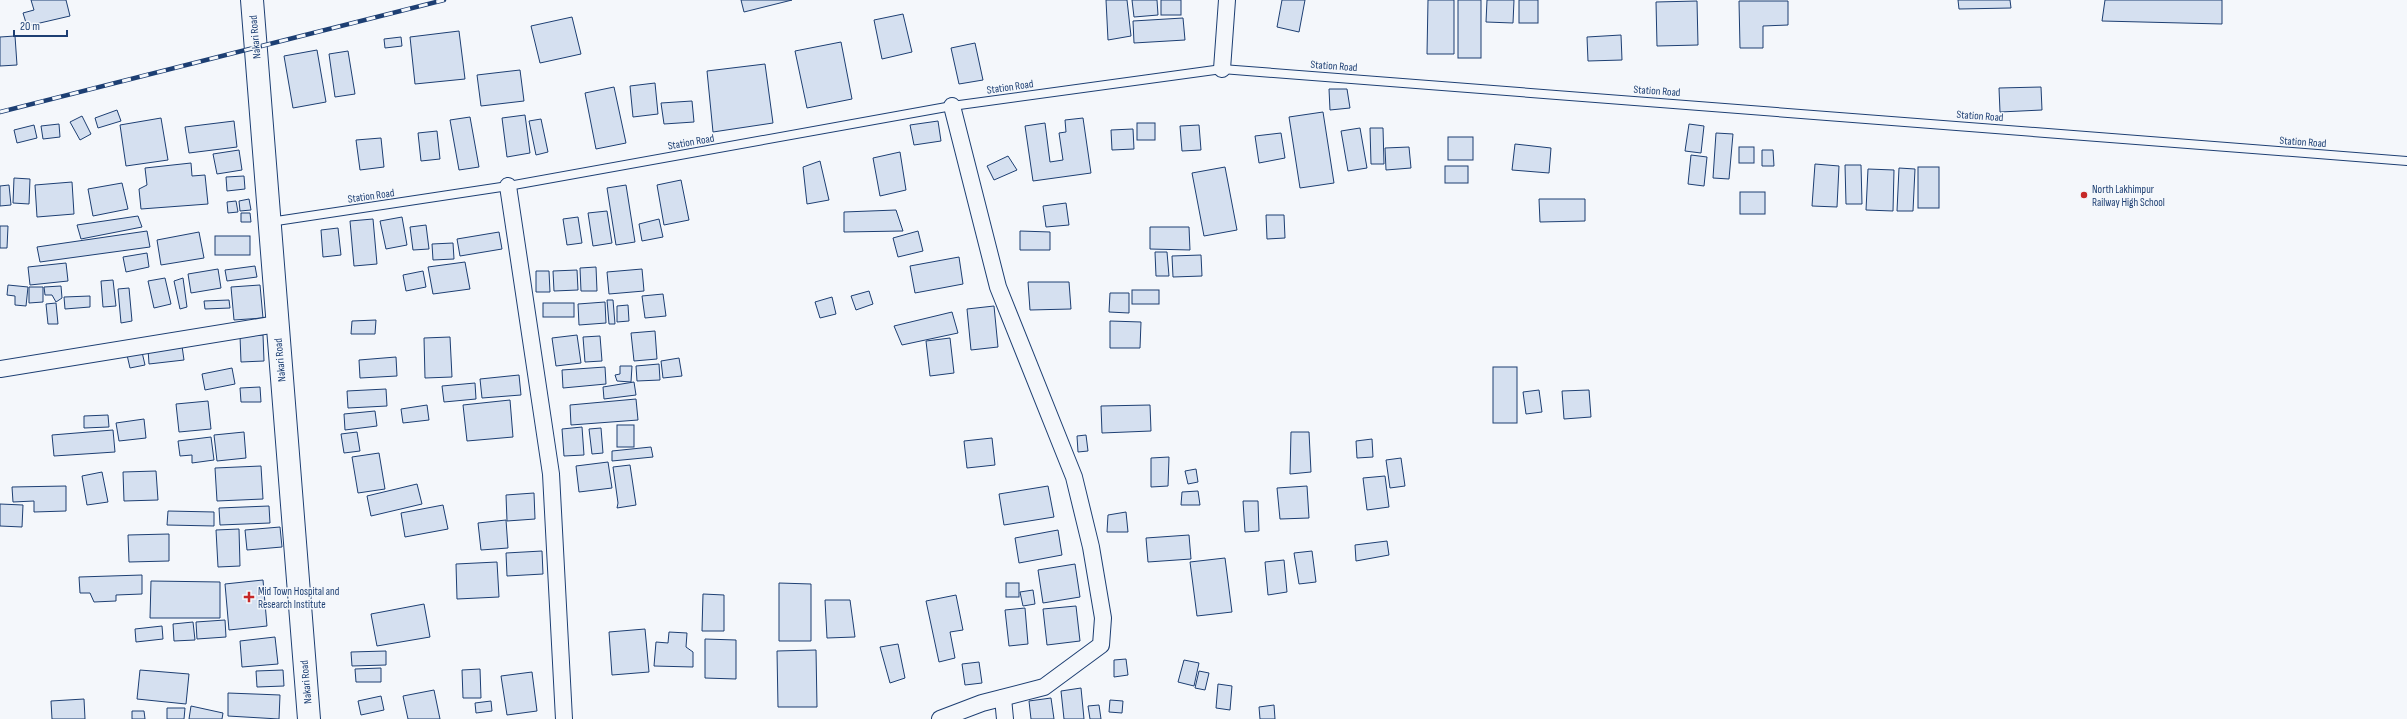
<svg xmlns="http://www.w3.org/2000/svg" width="2407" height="719" font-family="'Sofia Sans Condensed',sans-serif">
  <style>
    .building { fill: #d5e0f0; stroke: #1d3f73 }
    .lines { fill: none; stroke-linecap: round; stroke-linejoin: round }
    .lane-casing { stroke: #1d3f73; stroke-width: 10 }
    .street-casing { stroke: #1d3f73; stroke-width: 18 }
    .secondary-casing { stroke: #1d3f73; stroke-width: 24 }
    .lane { stroke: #f4f7fb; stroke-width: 8 }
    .street { stroke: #f4f7fb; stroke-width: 16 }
    .secondary { stroke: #f4f7fb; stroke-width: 22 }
    .rail-casing { stroke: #1d3f73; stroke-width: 4.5 }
    .rail { stroke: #f4f7fb; stroke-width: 3; stroke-dasharray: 9; stroke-linecap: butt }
    .poi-dot { fill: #c62828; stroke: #f4f7fb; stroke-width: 1.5 }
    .labels { text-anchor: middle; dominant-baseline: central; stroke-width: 3; stroke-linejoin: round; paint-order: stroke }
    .street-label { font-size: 11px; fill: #1d3f73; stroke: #f4f7fb }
    .poi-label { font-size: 11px; fill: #1d3f73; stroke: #f4f7fb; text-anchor: start }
  </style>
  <rect width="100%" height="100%" fill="#f4f7fb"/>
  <g class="building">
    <polygon points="31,0 66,0 70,16 27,26 23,13 34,10"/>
    <polygon points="741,0 792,0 744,12"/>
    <polygon points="1106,0 1127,0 1131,36 1108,40"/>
    <polygon points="1132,0 1157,0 1158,15 1134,17"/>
    <rect x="1161" y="0" width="20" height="15"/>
    <polygon points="1282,0 1305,0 1299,32 1277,27"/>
    <polygon points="1428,0 1454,0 1454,54 1427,54"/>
    <rect x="1458" y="0" width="23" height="58"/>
    <polygon points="1487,0 1514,0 1513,23 1486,22"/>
    <rect x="1519" y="0" width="19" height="23"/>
    <polygon points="1958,0 2010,0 2011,8 1959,9"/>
    <polygon points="2105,0 2222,0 2222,24 2102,21"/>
    <polygon points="1697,1 1698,45 1657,46 1656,2"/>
    <polygon points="1739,1 1788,1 1788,25 1763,26 1763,48 1740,48"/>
    <polygon points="903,14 912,52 882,59 874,20"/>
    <polygon points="572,17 581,54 540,63 531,26"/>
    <polygon points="1183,18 1185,40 1134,43 1133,21"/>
    <polygon points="459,31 465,79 415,84 410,37"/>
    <polygon points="1621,35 1622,60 1588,61 1587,37"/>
    <polygon points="15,36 17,65 0,66 0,37"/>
    <polygon points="401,37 402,46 385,48 384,39"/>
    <polygon points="841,42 852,99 807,108 795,51"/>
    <polygon points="975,43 983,80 959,84 951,48"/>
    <polygon points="317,50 326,102 293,108 284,56"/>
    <polygon points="348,51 355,94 335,97 329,54"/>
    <polygon points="765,64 773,123 713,132 707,71"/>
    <polygon points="520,70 524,101 481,106 477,75"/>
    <polygon points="655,83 658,114 633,117 630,86"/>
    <polygon points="614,87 626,143 596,149 585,93"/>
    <polygon points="2041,87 2042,110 2000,112 1999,88"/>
    <polygon points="1329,89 1347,89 1350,108 1330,110"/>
    <polygon points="692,101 694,122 664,124 661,103"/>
    <polygon points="117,110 121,121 98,128 95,118"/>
    <polygon points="1323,112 1334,183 1300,188 1289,117"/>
    <polygon points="525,115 530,153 507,157 502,118"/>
    <polygon points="82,116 91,134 80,140 70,122"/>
    <polygon points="470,117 479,167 459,170 450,120"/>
    <polygon points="161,118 168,160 126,166 120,125"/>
    <polygon points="1083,118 1091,173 1033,181 1025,126 1045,123 1050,162 1063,160 1059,133 1066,132 1065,120"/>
    <polygon points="541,119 548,152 536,155 529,121"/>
    <polygon points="234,121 237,147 189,153 185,127"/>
    <polygon points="938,121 941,141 914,145 910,125"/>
    <rect x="1137" y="123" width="18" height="17"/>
    <polygon points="59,124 60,137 43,139 41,126"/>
    <polygon points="1689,124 1704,126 1701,153 1685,151"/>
    <polygon points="34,125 37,138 17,143 14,130"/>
    <polygon points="1199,125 1201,150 1182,151 1180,126"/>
    <polygon points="1360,128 1367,168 1348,171 1341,131"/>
    <polygon points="1370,128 1383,128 1384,164 1371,164"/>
    <polygon points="1133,129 1134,149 1112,150 1111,130"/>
    <polygon points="437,131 440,159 421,161 418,133"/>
    <polygon points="1281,133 1285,158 1259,163 1255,136"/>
    <polygon points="1716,133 1733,134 1729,179 1713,178"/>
    <rect x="1448" y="137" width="25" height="23"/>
    <polygon points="381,138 384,167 360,170 356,140"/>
    <polygon points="1515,144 1551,148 1549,173 1512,170"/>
    <polygon points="1409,147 1411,168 1386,170 1385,148"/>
    <rect x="1739" y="147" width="15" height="16"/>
    <polygon points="239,150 242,170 217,174 213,154"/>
    <polygon points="1762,150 1773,150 1774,166 1762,166"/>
    <polygon points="900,152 906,190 880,196 873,158"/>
    <polygon points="1691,155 1707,157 1704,186 1688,184"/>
    <polygon points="1008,156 1017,170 994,180 987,166"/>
    <polygon points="820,161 829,200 807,204 803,167"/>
    <polygon points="191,163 192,176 205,175 208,204 141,209 139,189 147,185 145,168"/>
    <polygon points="1815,164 1839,166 1837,207 1812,206"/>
    <polygon points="1845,165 1861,165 1862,204 1846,204"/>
    <rect x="1445" y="166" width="23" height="17"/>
    <polygon points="1225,167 1237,230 1204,236 1192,173"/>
    <rect x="1918" y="167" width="21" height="41"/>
    <polygon points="1899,168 1915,169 1913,211 1897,211"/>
    <polygon points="1868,169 1894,170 1893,211 1866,210"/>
    <polygon points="244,176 245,189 227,191 226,177"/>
    <polygon points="14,178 30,179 29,204 13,203"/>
    <polygon points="681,180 689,220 664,225 657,185"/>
    <polygon points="72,182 74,214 37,217 35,185"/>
    <polygon points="122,183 128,209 93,216 88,189"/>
    <polygon points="9,185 11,205 0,206 0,186"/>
    <polygon points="626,185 635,242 616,245 607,188"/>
    <rect x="1740" y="192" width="25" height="22"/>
    <polygon points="249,199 251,210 240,211 239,201"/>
    <polygon points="1539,199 1585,199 1585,221 1540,222"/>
    <polygon points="236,201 238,212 228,213 227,202"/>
    <polygon points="1066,203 1069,225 1046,227 1043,206"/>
    <polygon points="896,210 903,231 844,232 844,212"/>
    <polygon points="607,211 612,243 593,246 588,213"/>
    <polygon points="241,213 250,213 251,222 241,222"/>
    <polygon points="1266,215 1284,215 1285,238 1267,239"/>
    <polygon points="138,216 142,227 81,239 77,225"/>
    <polygon points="402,217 407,245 386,249 380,221"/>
    <polygon points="578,217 582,243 567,245 563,219"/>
    <polygon points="373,219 377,264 354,266 350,221"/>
    <polygon points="659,219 663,237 642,241 639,224"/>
    <polygon points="426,225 429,249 413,250 410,227"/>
    <polygon points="0,226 8,226 7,248 0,248"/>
    <polygon points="1150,227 1189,227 1190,250 1150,249"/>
    <polygon points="338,228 341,255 323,257 321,230"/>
    <polygon points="147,231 150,247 40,262 37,247"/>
    <polygon points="918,231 923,251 898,257 893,238"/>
    <polygon points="1020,231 1050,232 1050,250 1020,250"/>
    <polygon points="199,232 204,258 161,265 157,240"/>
    <polygon points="499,232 502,249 460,256 457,239"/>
    <rect x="215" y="236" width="35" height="19"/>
    <polygon points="453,243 454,259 433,260 432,244"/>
    <polygon points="1155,252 1167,252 1169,276 1156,276"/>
    <polygon points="147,253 149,267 126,272 123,257"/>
    <polygon points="1201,255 1202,276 1173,277 1172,256"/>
    <polygon points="959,257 963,284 915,293 910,266"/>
    <polygon points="465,262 470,289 433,294 428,267"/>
    <polygon points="66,263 68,281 30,285 28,267"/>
    <polygon points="255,266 257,277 227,281 225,270"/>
    <polygon points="596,267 597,291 581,291 580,268"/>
    <polygon points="218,269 221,288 191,293 188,274"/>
    <polygon points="642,269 644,291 609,294 607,272"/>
    <polygon points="577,270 578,290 554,291 553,271"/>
    <polygon points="423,271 426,287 406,291 403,275"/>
    <polygon points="536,271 549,271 550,292 536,292"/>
    <polygon points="165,278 171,304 154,308 148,281"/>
    <polygon points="183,278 187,307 180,309 174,281"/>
    <polygon points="113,280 116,306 103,307 101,281"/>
    <polygon points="1028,282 1069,282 1071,309 1030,310"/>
    <polygon points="8,285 28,287 26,306 15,305 15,296 7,295"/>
    <polygon points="260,285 263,318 234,320 231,287"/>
    <polygon points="61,286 62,298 56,302 52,295 45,295 44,287"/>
    <polygon points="29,287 43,287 43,302 29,303"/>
    <polygon points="129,288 132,321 121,323 118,289"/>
    <rect x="1132" y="290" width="27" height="14"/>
    <polygon points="869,291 873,304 856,310 851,296"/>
    <polygon points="1110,293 1129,293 1129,313 1109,312"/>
    <polygon points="663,294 666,316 645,318 642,296"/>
    <polygon points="90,296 90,307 65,309 64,297"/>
    <polygon points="832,297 836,314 820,318 815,302"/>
    <polygon points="229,300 230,308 205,309 204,301"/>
    <polygon points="607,300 613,300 615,324 609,324"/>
    <polygon points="605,302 606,323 579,325 578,304"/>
    <polygon points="56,303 58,324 48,324 46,304"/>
    <rect x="543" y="303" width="31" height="14"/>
    <polygon points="628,305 629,321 617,322 617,306"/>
    <polygon points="994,306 998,347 971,350 967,309"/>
    <polygon points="952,312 958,333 902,345 894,326"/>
    <polygon points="376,320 375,334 351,334 352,321"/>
    <polygon points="1110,321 1141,322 1140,348 1110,348"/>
    <polygon points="655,331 657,359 634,361 631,333"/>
    <polygon points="263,335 264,361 241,362 240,336"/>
    <polygon points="577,335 581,363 556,366 552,338"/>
    <polygon points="600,336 602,361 585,362 583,337"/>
    <polygon points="450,337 452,377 425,378 424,338"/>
    <polygon points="950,338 954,373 930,376 926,341"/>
    <polygon points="182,346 184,360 149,364 148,349"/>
    <polygon points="142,352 145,365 130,368 127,355"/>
    <polygon points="396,357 397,376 360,378 359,360"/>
    <polygon points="679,358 682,376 663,378 661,361"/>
    <polygon points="659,364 660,380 637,381 636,366"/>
    <polygon points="620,366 632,366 631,382 617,381 615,375 620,374"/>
    <polygon points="605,367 606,384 563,388 562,370"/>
    <rect x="1493" y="367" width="24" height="56"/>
    <polygon points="232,368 235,384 205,390 202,374"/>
    <polygon points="519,375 521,395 482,398 480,379"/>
    <polygon points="634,382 636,395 604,399 603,387"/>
    <polygon points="475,383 476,399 444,402 442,386"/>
    <polygon points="260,387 261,402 241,402 240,388"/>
    <polygon points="386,389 387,406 348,408 347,391"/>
    <polygon points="1539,390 1542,412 1526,414 1523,392"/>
    <polygon points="1589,390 1591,417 1564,419 1562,391"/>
    <polygon points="636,399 638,420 571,425 570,405"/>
    <polygon points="510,400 513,437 467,441 463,405"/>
    <polygon points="208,401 211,429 179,432 176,404"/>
    <polygon points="427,405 429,420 403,423 401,409"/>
    <polygon points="1150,405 1151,431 1102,433 1101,406"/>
    <polygon points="375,411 377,426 345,430 344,414"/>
    <polygon points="108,415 109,427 84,428 84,416"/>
    <polygon points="144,419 146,438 119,441 116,423"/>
    <rect x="617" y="425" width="17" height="22"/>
    <polygon points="582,427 584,455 564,456 562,429"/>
    <polygon points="601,428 603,453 592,454 589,429"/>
    <polygon points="113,430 115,452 54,456 52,435"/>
    <polygon points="244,432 246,458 217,461 214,435"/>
    <polygon points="357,432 360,451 344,453 341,434"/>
    <polygon points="1291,432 1309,432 1311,472 1290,474"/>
    <polygon points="1086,435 1088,451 1078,452 1077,436"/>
    <polygon points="211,437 214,460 192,463 192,455 180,456 178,441"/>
    <polygon points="992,438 995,465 967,468 964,441"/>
    <polygon points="1372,439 1373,457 1357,458 1356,441"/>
    <polygon points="651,447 653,457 612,461 612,451"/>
    <polygon points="379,453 385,489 358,493 352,457"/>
    <polygon points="1169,457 1168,486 1151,487 1151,458"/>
    <polygon points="1401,458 1405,486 1390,488 1386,460"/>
    <polygon points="608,462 612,488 579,492 576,466"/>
    <polygon points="630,465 636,505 617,508 618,503 613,467"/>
    <polygon points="261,466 263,499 217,501 215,468"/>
    <polygon points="1196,469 1198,482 1188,484 1185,471"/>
    <polygon points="156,471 158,500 124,501 123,472"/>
    <polygon points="102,472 108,502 87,505 82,476"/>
    <polygon points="1385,476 1389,507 1367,510 1363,478"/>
    <polygon points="417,484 422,504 371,516 367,496"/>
    <polygon points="66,486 66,511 34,512 34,501 13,502 12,487"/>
    <polygon points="1048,486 1054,517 1004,525 999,494"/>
    <polygon points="1307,486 1309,518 1280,519 1277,488"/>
    <polygon points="1198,491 1200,505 1181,505 1182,492"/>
    <polygon points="534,493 535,519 507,521 506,495"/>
    <polygon points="1243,501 1258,501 1259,531 1245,532"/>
    <polygon points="0,504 23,505 22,527 0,526"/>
    <polygon points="443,505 448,529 405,537 401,513"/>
    <polygon points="269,506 270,523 220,525 219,508"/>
    <polygon points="168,511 214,512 214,526 167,525"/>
    <polygon points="1126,512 1128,532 1107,532 1108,515"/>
    <polygon points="506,520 508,548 481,550 478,523"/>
    <polygon points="280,527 282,547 247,550 245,530"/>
    <polygon points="239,529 240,566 218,567 216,530"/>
    <polygon points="1058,530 1062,555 1019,563 1015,538"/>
    <polygon points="169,534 169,561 129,562 128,535"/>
    <polygon points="1189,535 1191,559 1148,562 1146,538"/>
    <polygon points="1387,541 1389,555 1356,561 1355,545"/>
    <polygon points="542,551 543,574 507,576 506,553"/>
    <polygon points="1312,551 1316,582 1299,584 1294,553"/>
    <polygon points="1225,558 1232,612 1197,616 1190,562"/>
    <polygon points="1284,560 1287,592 1268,595 1265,562"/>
    <polygon points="497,562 499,597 457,599 456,564"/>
    <polygon points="1075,564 1080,597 1043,603 1038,570"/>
    <polygon points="142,575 142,594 116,595 116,601 94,602 90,593 80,593 79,577"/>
    <polygon points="263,580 267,626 229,630 225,584"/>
    <polygon points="151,581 220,582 220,618 150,618"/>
    <polygon points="779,583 811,584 811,641 779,641"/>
    <rect x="1006" y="583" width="13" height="14"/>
    <polygon points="1033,590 1035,604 1023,606 1020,592"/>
    <polygon points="703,594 724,595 724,631 702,631"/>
    <polygon points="956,595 963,630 950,632 955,658 939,662 926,601"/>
    <polygon points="825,600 850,600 855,637 827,638"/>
    <polygon points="424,604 430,637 377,646 371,614"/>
    <polygon points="1076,606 1080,641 1047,645 1043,609"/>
    <polygon points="1025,608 1028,644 1009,646 1005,610"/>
    <polygon points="225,620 226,637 197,639 196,622"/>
    <polygon points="193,622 195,640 174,641 173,624"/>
    <polygon points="162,626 163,639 136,642 135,629"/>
    <polygon points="645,629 649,672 612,675 609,632"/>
    <polygon points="669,632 687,633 686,647 693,652 693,667 654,666 656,642 668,643"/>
    <polygon points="275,637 278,664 242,667 240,641"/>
    <polygon points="705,639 736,640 736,679 705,678"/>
    <polygon points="898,644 905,678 890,683 880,647"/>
    <polygon points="816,650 817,707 778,707 777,651"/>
    <polygon points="386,651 386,665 352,666 351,652"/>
    <polygon points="1126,659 1128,675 1114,677 1114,660"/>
    <polygon points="1184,660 1199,663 1194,686 1178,682"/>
    <polygon points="979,662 982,683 965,685 962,664"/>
    <polygon points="381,668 381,682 356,682 355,669"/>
    <polygon points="480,669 481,698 463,698 462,670"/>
    <polygon points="140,670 189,674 186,704 137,699"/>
    <polygon points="283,670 284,686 257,687 256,671"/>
    <polygon points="1199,671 1209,673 1205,690 1195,688"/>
    <polygon points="532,672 537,711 507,715 501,676"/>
    <polygon points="1218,684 1232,686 1230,710 1216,708"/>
    <polygon points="1081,688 1084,719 1064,719 1061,691"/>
    <polygon points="434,690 440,719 408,719 403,696"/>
    <polygon points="228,693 280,695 279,719 228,716"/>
    <polygon points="381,696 384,710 361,715 358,701"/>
    <polygon points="1051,698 1054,719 1031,719 1029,701"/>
    <polygon points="84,699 85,719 52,719 51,701"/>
    <polygon points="1110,700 1123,701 1122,713 1109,712"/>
    <polygon points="491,701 492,711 476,713 475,703"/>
    <polygon points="1099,705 1101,719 1090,719 1088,706"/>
    <polygon points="1274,705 1275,719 1260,719 1259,707"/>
    <polygon points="191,706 223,713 222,719 189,719"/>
    <polygon points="167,708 185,708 184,719 167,719"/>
    <polygon points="132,711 144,711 145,719 132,719"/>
  </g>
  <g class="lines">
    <g class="lane-casing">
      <polyline id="lane" points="270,222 508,186 952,106 1222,69 2407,161"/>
    </g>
    <g class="street-casing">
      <g id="street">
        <polyline points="1222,69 1227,0"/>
        <polyline points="508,186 551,474 564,719"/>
        <polyline points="0,369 277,324"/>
        <polyline points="1003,698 1005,719"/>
        <polyline points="940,719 982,703 1044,687 1101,645 1103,618 1091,547 1074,477 998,287 952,106"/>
      </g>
    </g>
    <g class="secondary-casing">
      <polyline id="secondary" points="252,0 309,719"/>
    </g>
    <use href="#lane" class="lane"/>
    <use href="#street" class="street"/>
    <use href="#secondary" class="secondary"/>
    <g class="rail-casing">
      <polyline id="rail" points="0,112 444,0"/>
    </g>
    <use href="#rail" class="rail"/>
  </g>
  <g class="poi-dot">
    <circle cx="2084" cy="195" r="4"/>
    <path d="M247 591h4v4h4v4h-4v4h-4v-4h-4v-4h4z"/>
  </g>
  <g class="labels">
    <g class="street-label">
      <text transform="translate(255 37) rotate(-95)">Nakari Road</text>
      <text transform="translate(1334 66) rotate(4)">Station Road</text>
      <text transform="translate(1010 87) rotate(-8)">Station Road</text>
      <text transform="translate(1657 91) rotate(4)">Station Road</text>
      <text transform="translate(1980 116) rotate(4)">Station Road</text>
      <text transform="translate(691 142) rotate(-10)">Station Road</text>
      <text transform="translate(2303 142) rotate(4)">Station Road</text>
      <text transform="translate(371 196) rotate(-8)">Station Road</text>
      <text transform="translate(280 360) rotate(-95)">Nakari Road</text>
      <text transform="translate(306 682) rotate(-95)">Nakari Road</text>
    </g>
    <g class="poi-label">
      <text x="2092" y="189">North Lakhimpur<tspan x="2092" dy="13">Railway High School</tspan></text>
      <text x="258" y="591">Mid Town Hospital and<tspan x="258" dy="13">Research Institute</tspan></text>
    </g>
  </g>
  <path d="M14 30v6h53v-6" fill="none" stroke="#1d3f73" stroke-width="2"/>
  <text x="20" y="30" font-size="12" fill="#1d3f73" stroke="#f4f7fb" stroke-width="3" paint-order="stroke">20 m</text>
</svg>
